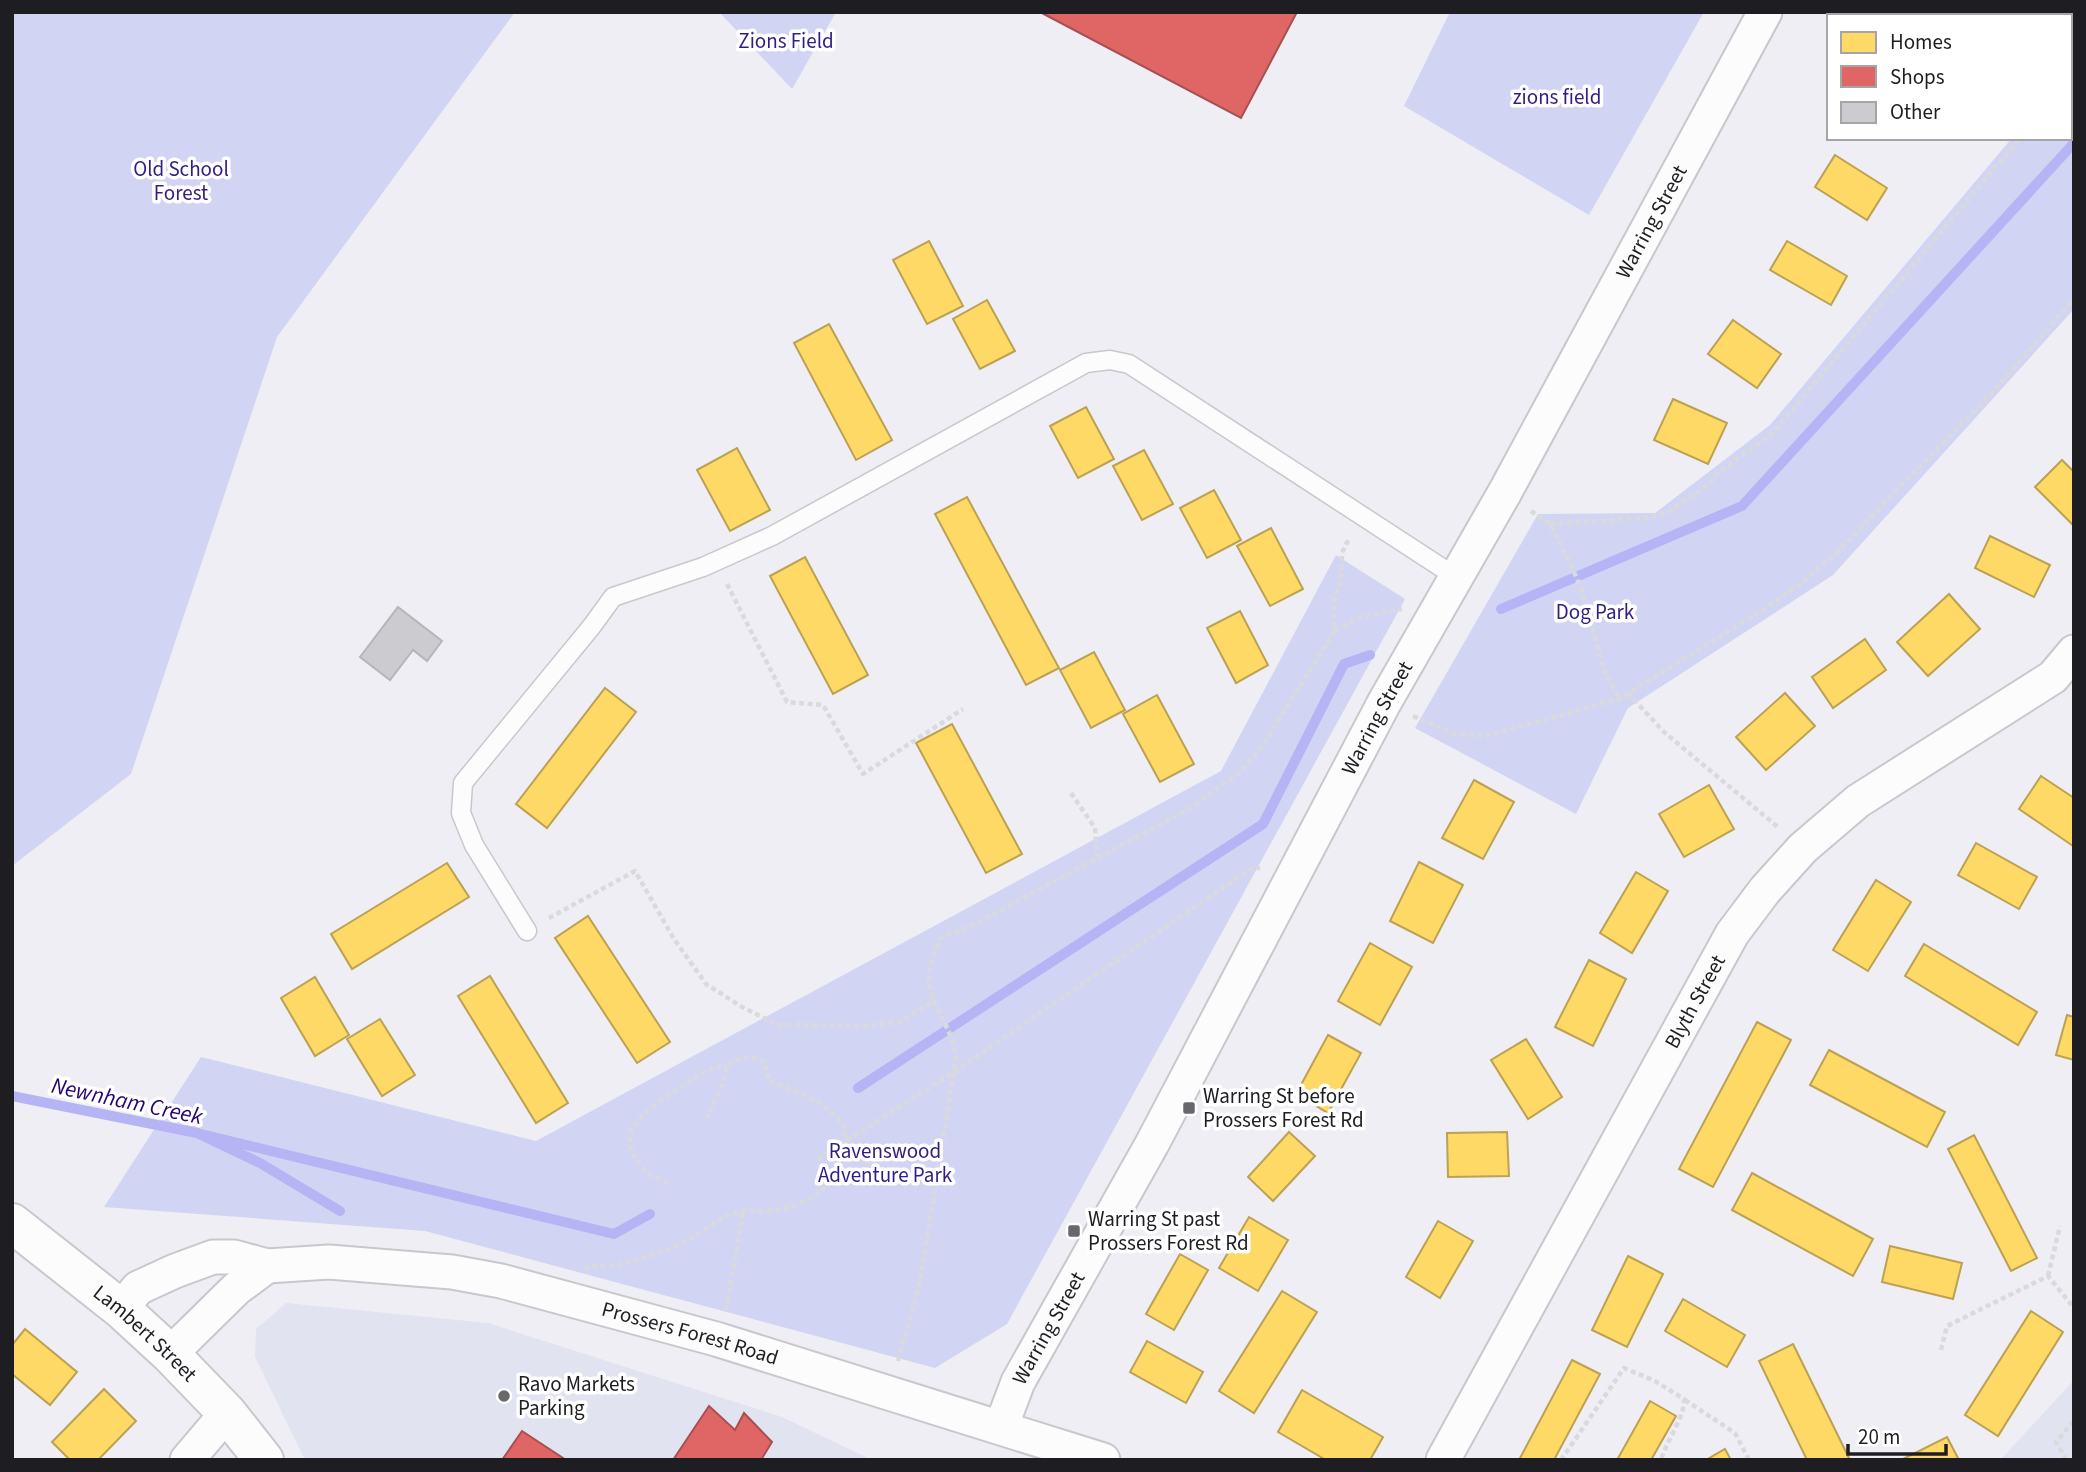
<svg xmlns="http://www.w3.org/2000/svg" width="2086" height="1472" font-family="'Source Sans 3',sans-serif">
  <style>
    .built { fill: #e2e3f0 }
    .green { fill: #d2d4f4 }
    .homes { fill: #ffd966; stroke: #bca152; stroke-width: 2 }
    .shops { fill: #e06666; stroke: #a65052; stroke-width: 2 }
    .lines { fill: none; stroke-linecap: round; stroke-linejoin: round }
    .stream { stroke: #b5b5f5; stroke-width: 10 }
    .building { fill: #cbcbd0; stroke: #b5b5ba; stroke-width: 2 }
    .lane-casing { stroke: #c8c8cc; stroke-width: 21 }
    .street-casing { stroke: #c8c8cc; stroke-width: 37 }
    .secondary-casing { stroke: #c8c8cc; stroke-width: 42 }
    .path { stroke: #dadadc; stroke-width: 4.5; stroke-dasharray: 5 3.5; stroke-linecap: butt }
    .lane { stroke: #fcfcfd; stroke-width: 18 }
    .street { stroke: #fcfcfd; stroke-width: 33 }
    .secondary { stroke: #fcfcfd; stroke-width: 38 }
    .poi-dot { fill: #67676c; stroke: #fff; stroke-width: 2.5 }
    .labels { text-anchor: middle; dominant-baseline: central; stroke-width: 7; stroke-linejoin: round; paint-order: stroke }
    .park-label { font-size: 21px; fill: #311d83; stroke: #fff }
    .street-label { font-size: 21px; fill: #1e1e22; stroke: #fff }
    .poi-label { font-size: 21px; fill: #1e1e22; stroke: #fff; text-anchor: start }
    .water-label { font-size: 23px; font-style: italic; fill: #260573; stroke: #fff }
  </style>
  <rect width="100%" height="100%" fill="#eeeef4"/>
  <g class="built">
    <polygon points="286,1303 488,1323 782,1417 872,1460 305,1460 255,1357 256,1329"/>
    <polygon points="2074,1380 2074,1460 2000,1460"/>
  </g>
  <g class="green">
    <polygon points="12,12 515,12 277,337 131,774 12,866"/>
    <polygon points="719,12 836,12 792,89"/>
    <polygon points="1450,12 1704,12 1589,215 1404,106"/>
    <polygon points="2074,64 2074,309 1833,575 1628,708 1576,814 1415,728 1538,514 1655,513 1770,425 2012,138 2070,138 2070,68"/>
    <polygon points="1336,555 1405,599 1007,1324 935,1368 425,1231 104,1207 201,1057 536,1141 1221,771"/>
  </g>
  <g class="homes">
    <polygon points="1894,12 1932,12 1930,16 1892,16"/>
    <polygon points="2047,12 2074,12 2074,38 2070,43 2070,16 2045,16"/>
    <polygon points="1835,155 1887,188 1867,220 1815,187"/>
    <polygon points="929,241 963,306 927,324 893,260"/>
    <polygon points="1787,241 1847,276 1831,305 1770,270"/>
    <polygon points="987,300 1015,351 980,369 953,319"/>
    <polygon points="1733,320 1781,354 1757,388 1708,354"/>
    <polygon points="829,324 892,440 856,460 794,343"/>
    <polygon points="1673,399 1727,423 1708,464 1654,440"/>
    <polygon points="1086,407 1114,459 1078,478 1050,426"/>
    <polygon points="737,448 770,510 730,531 697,470"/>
    <polygon points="1144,450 1173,504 1142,520 1113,466"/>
    <polygon points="2062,460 2074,472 2074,526 2035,487"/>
    <polygon points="1214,490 1241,540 1207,558 1180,508"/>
    <polygon points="967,497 1059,668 1026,685 935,514"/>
    <polygon points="1271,528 1303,589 1270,606 1237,546"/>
    <polygon points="1990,536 2050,565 2034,597 1975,568"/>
    <polygon points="805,557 868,675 833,694 770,576"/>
    <polygon points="1949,594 1980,629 1928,676 1897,642"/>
    <polygon points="1240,611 1268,665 1236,683 1207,628"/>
    <polygon points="1865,639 1886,670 1833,708 1812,677"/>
    <polygon points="1094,652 1125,710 1091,728 1060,670"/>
    <polygon points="605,688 636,712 547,828 516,804"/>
    <polygon points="1785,693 1815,726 1766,770 1736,737"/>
    <polygon points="1157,695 1194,764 1160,782 1123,714"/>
    <polygon points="952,724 1022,854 986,873 916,743"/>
    <polygon points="2041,776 2074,798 2073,846 2019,809"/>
    <polygon points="1474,780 1514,802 1483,859 1442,838"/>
    <polygon points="1709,785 1734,829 1684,857 1659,814"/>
    <polygon points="1976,843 2037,877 2019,909 1958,875"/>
    <polygon points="1419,862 1463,885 1433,943 1390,921"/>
    <polygon points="447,863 469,897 352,969 331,934"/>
    <polygon points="1636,872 1668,891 1632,953 1600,933"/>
    <polygon points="1876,880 1911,902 1868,971 1833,950"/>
    <polygon points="588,916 670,1042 637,1063 555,938"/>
    <polygon points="1370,943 1412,967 1380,1025 1338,1001"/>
    <polygon points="1924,944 2037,1012 2018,1045 1905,976"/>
    <polygon points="1589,960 1626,979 1593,1046 1555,1027"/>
    <polygon points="490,976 568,1103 536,1123 458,996"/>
    <polygon points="315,977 349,1035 315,1056 281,998"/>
    <polygon points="2067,1015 2074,1017 2074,1060 2056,1055"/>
    <polygon points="380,1019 415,1075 382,1096 347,1039"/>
    <polygon points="1757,1022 1791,1040 1713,1187 1679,1169"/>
    <polygon points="1328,1035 1361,1053 1328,1113 1296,1094"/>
    <polygon points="1526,1039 1562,1097 1528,1119 1491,1060"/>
    <polygon points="1829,1050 1945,1112 1927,1147 1810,1085"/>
    <polygon points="1289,1132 1315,1156 1273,1201 1248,1177"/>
    <polygon points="1507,1132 1509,1176 1448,1177 1447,1133"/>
    <polygon points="1974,1135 2037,1258 2011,1271 1948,1149"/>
    <polygon points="1752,1173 1873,1239 1853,1276 1732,1210"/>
    <polygon points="1249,1217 1288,1240 1258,1291 1219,1268"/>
    <polygon points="1438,1221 1473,1241 1440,1298 1406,1277"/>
    <polygon points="1890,1246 1962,1263 1953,1299 1882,1282"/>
    <polygon points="1180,1254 1208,1270 1174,1330 1146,1314"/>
    <polygon points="1628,1256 1663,1274 1627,1347 1592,1330"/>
    <polygon points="1282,1291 1317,1312 1254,1413 1219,1391"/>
    <polygon points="1683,1299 1745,1335 1727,1367 1665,1331"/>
    <polygon points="2031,1311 2063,1332 1998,1436 1965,1415"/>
    <polygon points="25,1329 77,1372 50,1405 12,1374 12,1345"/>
    <polygon points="1147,1341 1203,1372 1186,1403 1130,1372"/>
    <polygon points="1793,1344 1849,1458 1846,1460 1807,1460 1759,1361"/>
    <polygon points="1572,1360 1600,1374 1554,1460 1519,1460"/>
    <polygon points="104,1389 136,1421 98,1460 70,1460 52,1442"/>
    <polygon points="1302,1390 1383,1437 1370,1460 1326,1460 1278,1432"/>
    <polygon points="1650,1401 1676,1416 1651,1460 1617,1460"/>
    <polygon points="1947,1437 1959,1460 1901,1460"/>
    <polygon points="1725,1449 1731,1460 1706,1460"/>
  </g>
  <g class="shops">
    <polygon points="1040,12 1297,12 1241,118"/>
    <polygon points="709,1406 735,1430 744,1413 772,1442 761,1460 673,1460"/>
    <polygon points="522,1431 566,1460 502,1460"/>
  </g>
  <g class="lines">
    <g class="stream">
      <polyline points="1501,609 1742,506 2074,143"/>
      <polyline points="858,1088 1263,824 1344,664 1370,655"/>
      <polyline points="12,1096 197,1133 260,1163 340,1211"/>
      <polyline points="197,1133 614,1234 650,1214"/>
    </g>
  </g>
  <polygon class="building" points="398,607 442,641 427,661 413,650 390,680 360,657"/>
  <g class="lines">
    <g class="lane-casing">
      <polyline id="lane" points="527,931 474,845 461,813 463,783 592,626 613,597 703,567 772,536 1086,363 1110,360 1129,364 1456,577"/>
    </g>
    <g class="street-casing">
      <g id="street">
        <path id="s1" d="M121,1309L138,1288L175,1271L213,1257H234L267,1266L329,1262L452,1272L501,1281L716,1339L1103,1460"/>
        <polyline points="170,1354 236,1289 267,1266"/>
        <path id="s2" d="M1001,1427L1018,1382L1152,1144L1384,703L1505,492L1765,12"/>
        <polyline points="187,1460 227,1413"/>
        <path id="s3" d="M1443,1460L1732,934L1765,890L1803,848L1858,801L2053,677L2074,652"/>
      </g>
    </g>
    <g class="secondary-casing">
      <g id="secondary">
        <path id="s4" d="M12,1223L121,1309L170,1354L227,1413L264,1460"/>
      </g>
    </g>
    <g class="path">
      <polyline points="2070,79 2074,76"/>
      <polyline points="1531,511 1550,524 1572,567 1582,591 1604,670 1619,699"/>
      <polyline points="1550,524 1644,518 1667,513 1709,484 1719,472 1773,433 2020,138"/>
      <polyline points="727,584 787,702 823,705 863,774 963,709"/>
      <polyline points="1335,631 1360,617 1402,609"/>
      <polyline points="1628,693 1664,732 1779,828"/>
      <polyline points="1413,716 1455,734 1486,736 1619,699 1766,608 1804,581 1840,549 2001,383 2074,299"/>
      <polyline points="1071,793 1095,828 1097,857"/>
      <polyline points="549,918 635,871 674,939 706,984 742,1007 776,1024 863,1026 900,1022 935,1000"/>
      <polyline points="818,1159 954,1072 1250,869 1260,868"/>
      <path d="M668,1183C662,1180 654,1178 649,1174C637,1164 623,1142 633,1127C644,1111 663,1099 679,1088C694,1079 709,1066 727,1066"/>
      <path d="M586,1270L588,1266C624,1268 659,1255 691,1238C707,1229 724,1214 743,1211C750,1210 758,1212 765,1211C788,1210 812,1202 828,1184C841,1169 843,1147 845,1128C829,1102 796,1091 769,1081L764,1062C750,1053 740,1057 727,1066L722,1086L707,1118"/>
      <polyline points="2048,1276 2060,1226"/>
      <polyline points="726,1310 743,1212"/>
      <polyline points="1941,1350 1947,1326 2048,1276 2074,1308"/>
      <path d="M898,1361L919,1287L956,1060C953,1029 939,1019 931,992C925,974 934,954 941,938L977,923L1191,808L1241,771L1259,751L1334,632V601L1341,580L1342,553L1349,538"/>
      <polyline points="1685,1400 1735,1433 1749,1460"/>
      <path d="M1561,1460L1624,1368L1655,1381L1684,1399C1686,1414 1666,1442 1661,1460"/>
      <polyline points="2066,1460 2056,1442 2074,1421"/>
    </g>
    <use href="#lane" class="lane"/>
    <use href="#street" class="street"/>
    <use href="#secondary" class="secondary"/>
  </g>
  <g class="poi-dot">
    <rect x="1182" y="1101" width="14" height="14" rx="3.5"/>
    <rect x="1067" y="1224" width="14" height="14" rx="3.5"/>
    <circle cx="504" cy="1396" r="7"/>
  </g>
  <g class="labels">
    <g class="park-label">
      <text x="786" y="41">Zions Field</text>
      <text x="1557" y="97">zions field</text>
      <text x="181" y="169">Old School<tspan x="181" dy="24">Forest</tspan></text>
      <text x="1595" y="612">Dog Park</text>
      <text x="885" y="1151">Ravenswood<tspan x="885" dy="24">Adventure Park</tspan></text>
    </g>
    <g class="street-label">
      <text stroke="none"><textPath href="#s2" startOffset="1370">Warring Street</textPath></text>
      <text stroke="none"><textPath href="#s2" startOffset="803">Warring Street</textPath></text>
      <text stroke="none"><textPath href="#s3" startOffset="523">Blyth Street</textPath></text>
      <text stroke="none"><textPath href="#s2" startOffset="110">Warring Street</textPath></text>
      <text stroke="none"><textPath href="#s1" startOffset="595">Prossers Forest Road</textPath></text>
      <text stroke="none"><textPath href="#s4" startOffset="173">Lambert Street</textPath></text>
    </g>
    <g class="poi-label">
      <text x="1203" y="1096">Warring St before<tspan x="1203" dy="24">Prossers Forest Rd</tspan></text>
      <text x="1088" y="1219">Warring St past<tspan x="1088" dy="24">Prossers Forest Rd</tspan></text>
      <text x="518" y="1384">Ravo Markets<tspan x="518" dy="24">Parking</tspan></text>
    </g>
    <g class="water-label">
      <text transform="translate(127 1101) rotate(12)">Newnham Creek</text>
    </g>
  </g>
  <rect width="2086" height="1472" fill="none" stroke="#1e1e22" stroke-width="28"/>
  <rect x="1827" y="14" width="245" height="126" fill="#ffffff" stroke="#a5a5a7" stroke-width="2"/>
  <rect x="1841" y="32" width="35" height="21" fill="#ffd966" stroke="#a5a5a7" stroke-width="2"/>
  <text x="1890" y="49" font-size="21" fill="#1e1e22">Homes</text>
  <rect x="1841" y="66" width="35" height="21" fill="#e06666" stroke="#a5a5a7" stroke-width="2"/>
  <text x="1890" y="84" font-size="21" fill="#1e1e22">Shops</text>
  <rect x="1841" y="102" width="35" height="21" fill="#cbcbd0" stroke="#a5a5a7" stroke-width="2"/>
  <text x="1890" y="119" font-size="21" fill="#1e1e22">Other</text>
  <path d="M1848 1444v10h98v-10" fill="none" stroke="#1e1e22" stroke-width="3.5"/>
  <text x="1858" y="1444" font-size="21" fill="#1e1e22" stroke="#ffffff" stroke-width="5" paint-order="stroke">20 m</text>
</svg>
